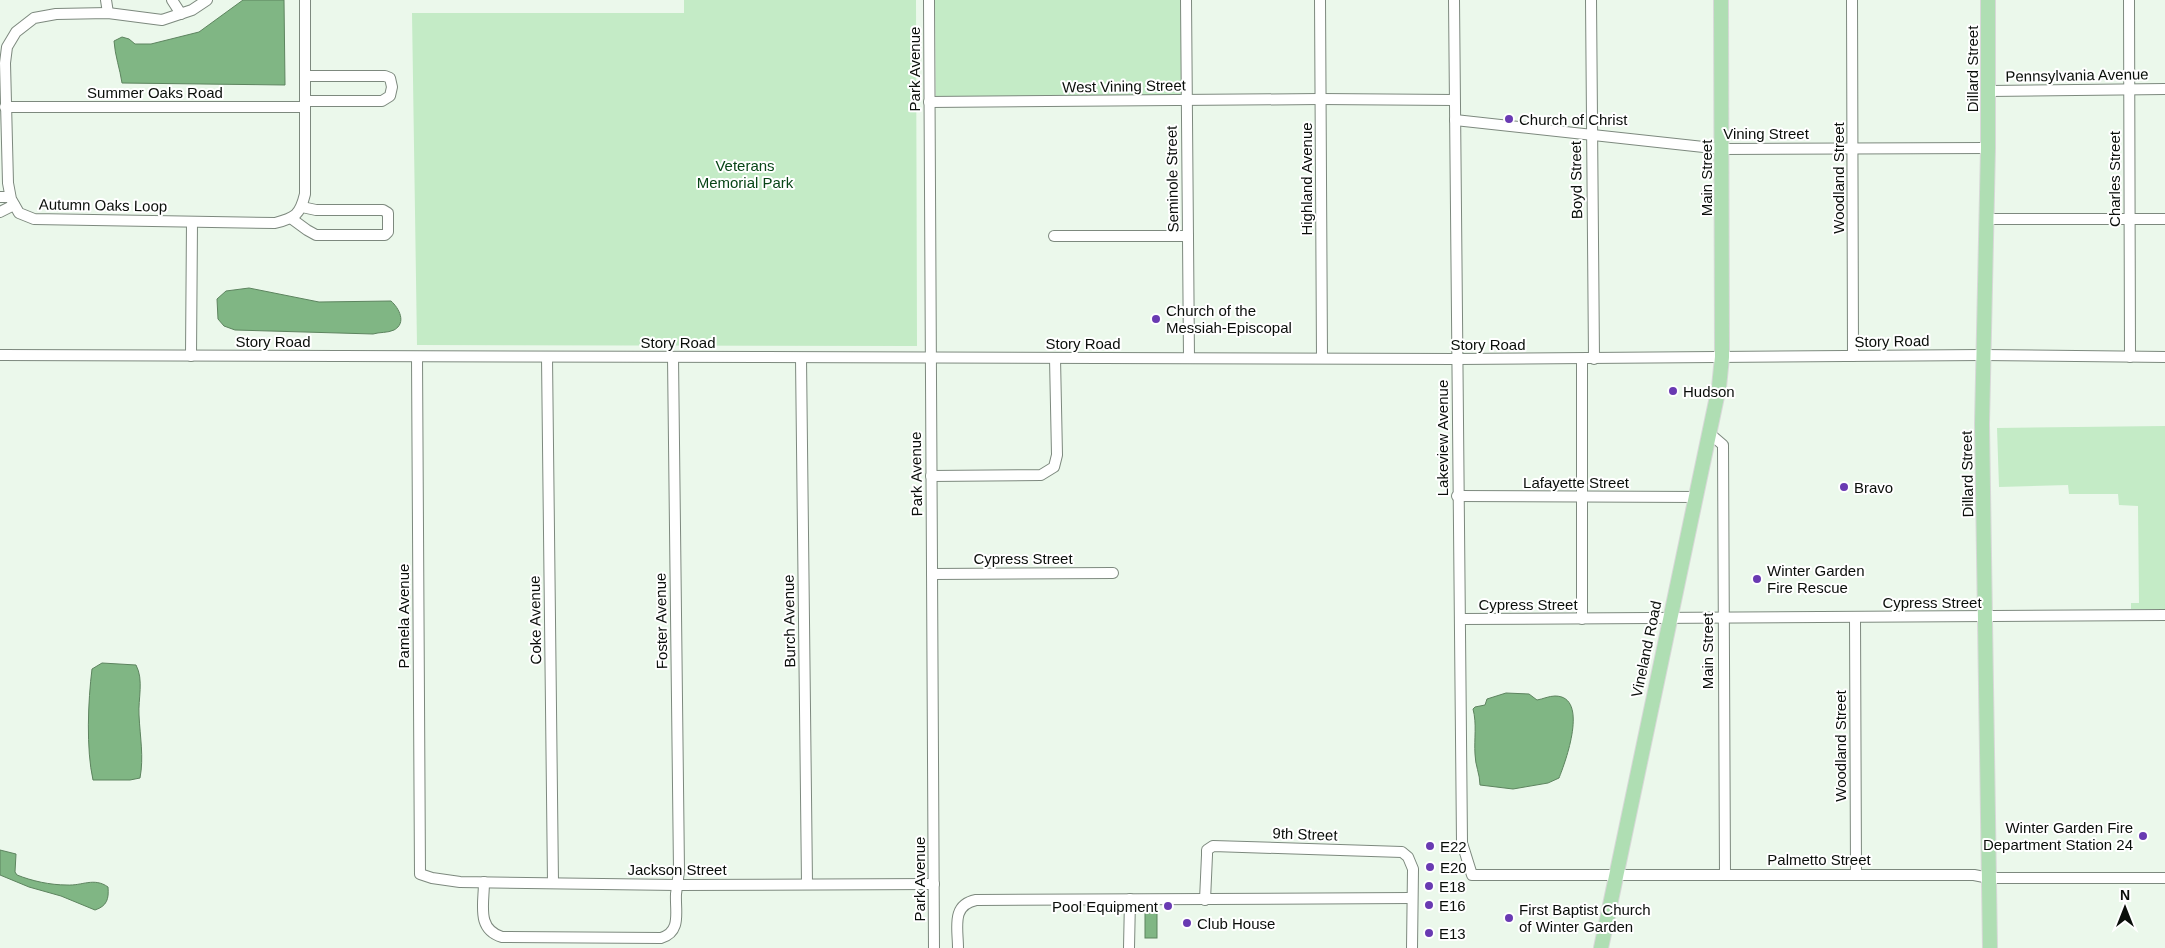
<svg xmlns="http://www.w3.org/2000/svg" width="2165" height="948" font-family="Arial,sans-serif">
  <style>
    .green { fill: #c4ebc6 }
    .water { fill: #80b684; stroke: #5d845f }
    .lines { fill: none; stroke-linecap: round; stroke-linejoin: round }
    .minor-casing { stroke: #7d897e; stroke-width: 12 }
    .major-casing { stroke: #d8d8d8; stroke-width: 16 }
    .minor { stroke: #fff; stroke-width: 10 }
    .major { stroke: #afdeb3; stroke-width: 14 }
    .poi-dot { fill: #693ab2; stroke: #fff; stroke-width: 2 }
    .labels { text-anchor: middle; dominant-baseline: central; stroke-width: 4; stroke-linejoin: round; paint-order: stroke }
    .street-label { font-size: 15px; fill: #0a0e0a; stroke: #fff }
    .poi-label { font-size: 15px; fill: #0a0e0a; stroke: #fff; text-anchor: start }
    .park-label { font-size: 15px; fill: #074516; stroke: #fff }
  </style>
  <rect width="100%" height="100%" fill="#ebf8eb"/>
  <g class="green">
    <polygon points="684,0 916,0 917,346 417,345 412,13 684,13"/>
    <polygon points="935,0 1181,0 1181,96 936,97"/>
    <polygon points="2165,426 2165,609 2131,609 2131,603 2139,603 2138,506 2119,505 2118,494 2069,494 2068,485 1999,487 1997,428"/>
  </g>
  <g class="water">
    <path d="M243,0H284L285,85L122,83C120,69 115,56 114,41L122,37L129,39L135,44H151L199,32Z"/>
    <path d="M249,288L319,302L391,301C399,308 407,323 394,330C388,333 379,332 373,334L235,330L224,326L218,319L217,299L226,291Z"/>
    <path d="M102,663L136,665C144,680 138,699 139,715C140,737 144,757 140,778L130,780H93C86,749 88,701 92,669Z"/>
    <path d="M1506,693L1529,694L1537,700C1543,699 1549,696 1555,696C1590,696 1565,763 1559,778L1548,783L1513,789L1480,785C1480,774 1475,765 1475,754C1474,739 1477,724 1473,709L1475,707L1485,705L1487,699Z"/>
    <path d="M0,850L16,854L15,872L17,875C32,881 50,885 67,885C82,886 94,877 108,887C109,899 107,906 95,910L61,896L29,887L0,875Z"/>
    <rect x="1145" y="913" width="12" height="25"/>
  </g>
  <g class="lines">
    <g class="minor-casing">
      <g id="minor">
        <polyline points="106,0 108,13"/>
        <polyline points="172,0 181,14"/>
        <path d="M207,0L192,10L162,20L108,13L56,14L34,18L16,32L7,47L5,63L8,183L11,199L19,213L34,219L275,223C295,218 300,215 305,194V0"/>
        <polyline points="929,0 934,948"/>
        <polyline points="1186,0 1189,358"/>
        <polyline points="1320,0 1322,358"/>
        <path d="M1454,0C1455,281 1458,562 1462,843L1472,875H1974L1989,878H2165"/>
        <polyline points="1591,0 1594,359"/>
        <polyline points="1852,0 1853,356"/>
        <polyline points="2129,0 2130,357"/>
        <polyline points="305,76 385,76 390,78 392,87 390,96 382,101 306,101"/>
        <polyline points="1989,91 2165,89"/>
        <polyline points="929,102 1320,99 1454,100"/>
        <polyline points="5,107 305,107"/>
        <polyline points="1455,120 1722,149 1988,148"/>
        <polyline points="0,197 10,197"/>
        <polyline points="0,212 14,205"/>
        <polyline points="292,219 307,230 316,235 385,235 388,232 388,213 383,210 316,210 302,207"/>
        <polyline points="1986,219 2165,219"/>
        <polyline points="1054,236 1188,236"/>
        <polyline points="0,355 1457,359 1982,355 2165,357"/>
        <polyline points="191,356 192,222"/>
        <polyline points="417,357 420,874 432,878 460,882 677,885 934,884"/>
        <polyline points="547,357 553,883"/>
        <polyline points="801,358 807,884"/>
        <polyline points="1582,359 1582,619"/>
        <polyline points="1709,433 1723,445 1725,875"/>
        <polyline points="931,476 1041,475 1054,467 1057,455 1055,358"/>
        <polyline points="1457,496 1696,497"/>
        <polyline points="932,574 1113,573"/>
        <polyline points="1855,618 1856,874"/>
        <polyline points="1460,619 2165,615"/>
        <path d="M484,882C484,904 476,929 502,937L661,938C682,932 675,911 676,894C677,887 678,879 679,871L673,357"/>
        <polyline points="1205,900 1207,855 1207,850 1213,846 1402,852 1408,857 1413,869 1412,948"/>
        <path d="M958,948C958,928 951,905 976,900L1412,898"/>
        <polyline points="1129,948 1130,899"/>
      </g>
    </g>
    <g class="major-casing">
      <g id="major">
        <polyline points="1988,0 1988,148 1982,424 1990,948"/>
        <polyline points="1601,948 1719,387 1722,357 1721,0"/>
      </g>
    </g>
    <use href="#minor" class="minor"/>
    <use href="#major" class="major"/>
  </g>
  <g class="poi-dot">
    <circle cx="1509" cy="119" r="5"/>
    <circle cx="1156" cy="319" r="5"/>
    <circle cx="1673" cy="391" r="5"/>
    <circle cx="1844" cy="487" r="5"/>
    <circle cx="1757" cy="579" r="5"/>
    <circle cx="2143" cy="836" r="5"/>
    <circle cx="1430" cy="846" r="5"/>
    <circle cx="1430" cy="867" r="5"/>
    <circle cx="1429" cy="886" r="5"/>
    <circle cx="1429" cy="905" r="5"/>
    <circle cx="1168" cy="906" r="5"/>
    <circle cx="1509" cy="918" r="5"/>
    <circle cx="1187" cy="923" r="5"/>
    <circle cx="1429" cy="933" r="5"/>
  </g>
  <g class="labels">
    <g class="street-label">
      <text transform="translate(914 69) rotate(-90)">Park Avenue</text>
      <text transform="translate(1972 69) rotate(-90)">Dillard Street</text>
      <text transform="translate(2077 75) rotate(-1)">Pennsylvania Avenue</text>
      <text transform="translate(1124 86) rotate(-1)">West Vining Street</text>
      <text x="155" y="92">Summer Oaks Road</text>
      <text x="1766" y="133">Vining Street</text>
      <text transform="translate(1706 178) rotate(-90)">Main Street</text>
      <text transform="translate(1838 178) rotate(-90)">Woodland Street</text>
      <text transform="translate(1172 179) rotate(-91)">Seminole Street</text>
      <text transform="translate(1306 179) rotate(-90)">Highland Avenue</text>
      <text transform="translate(2114 179) rotate(-90)">Charles Street</text>
      <text transform="translate(1576 180) rotate(-91)">Boyd Street</text>
      <text transform="translate(103 205) rotate(1)">Autumn Oaks Loop</text>
      <text x="273" y="341">Story Road</text>
      <text transform="translate(1892 341) rotate(-1)">Story Road</text>
      <text x="678" y="342">Story Road</text>
      <text x="1083" y="343">Story Road</text>
      <text x="1488" y="344">Story Road</text>
      <text transform="translate(1442 438) rotate(-90)">Lakeview Avenue</text>
      <text transform="translate(916 474) rotate(-91)">Park Avenue</text>
      <text transform="translate(1967 474) rotate(-91)">Dillard Street</text>
      <text x="1576" y="482">Lafayette Street</text>
      <text x="1023" y="558">Cypress Street</text>
      <text x="1932" y="602">Cypress Street</text>
      <text x="1528" y="604">Cypress Street</text>
      <text transform="translate(403 616) rotate(-90)">Pamela Avenue</text>
      <text transform="translate(535 620) rotate(-91)">Coke Avenue</text>
      <text transform="translate(661 621) rotate(-91)">Foster Avenue</text>
      <text transform="translate(789 621) rotate(-91)">Burch Avenue</text>
      <text transform="translate(1646 649) rotate(-78)">Vineland Road</text>
      <text transform="translate(1707 651) rotate(-90)">Main Street</text>
      <text transform="translate(1840 746) rotate(-90)">Woodland Street</text>
      <text transform="translate(1305 834) rotate(2)">9th Street</text>
      <text x="1819" y="859">Palmetto Street</text>
      <text x="677" y="869">Jackson Street</text>
      <text transform="translate(919 879) rotate(-90)">Park Avenue</text>
    </g>
    <g class="poi-label">
      <text x="1519" y="119">Church of Christ</text>
      <text x="1166" y="310">Church of the<tspan x="1166" dy="17">Messiah-Episcopal</tspan></text>
      <text x="1683" y="391">Hudson</text>
      <text x="1854" y="487">Bravo</text>
      <text x="1767" y="570">Winter Garden<tspan x="1767" dy="17">Fire Rescue</tspan></text>
      <text x="2133" y="827" text-anchor="end">Winter Garden Fire<tspan x="2133" dy="17">Department Station 24</tspan></text>
      <text x="1440" y="846">E22</text>
      <text x="1440" y="867">E20</text>
      <text x="1439" y="886">E18</text>
      <text x="1439" y="905">E16</text>
      <text x="1158" y="906" text-anchor="end">Pool Equipment</text>
      <text x="1519" y="909">First Baptist Church<tspan x="1519" dy="17">of Winter Garden</tspan></text>
      <text x="1197" y="923">Club House</text>
      <text x="1439" y="933">E13</text>
    </g>
    <g class="park-label">
      <text x="745" y="165">Veterans<tspan x="745" dy="17">Memorial Park</tspan></text>
    </g>
  </g>
  <g transform="translate(2125 908)" stroke="#ffffff" stroke-width="4" paint-order="stroke">
  <path d="M0-4L9 19L0 12L-9 19Z" fill="#0a0e0a"/>
  <text y="-8" font-size="14" font-weight="bold" text-anchor="middle" fill="#0a0e0a">N</text>
  </g>
</svg>
